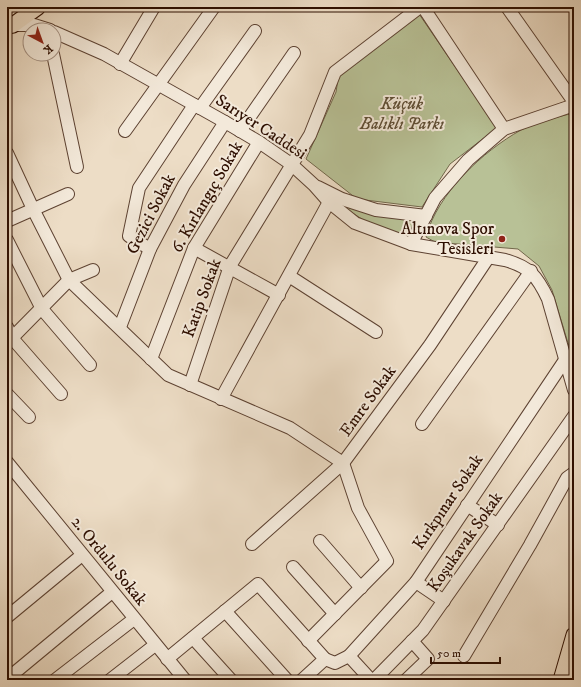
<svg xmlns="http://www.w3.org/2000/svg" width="581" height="687" font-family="'IM FELL DW Pica',serif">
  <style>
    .green { fill: #b8c196; stroke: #72684b }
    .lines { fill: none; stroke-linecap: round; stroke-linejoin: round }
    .minor-casing { stroke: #5d4232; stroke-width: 14 }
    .major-casing { stroke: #2d0e00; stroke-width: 17 }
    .minor { stroke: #f3e9da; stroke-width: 12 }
    .major { stroke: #edddc6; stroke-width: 15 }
    .poi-dot { fill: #8f2418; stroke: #f3e9da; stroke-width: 1.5 }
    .labels { text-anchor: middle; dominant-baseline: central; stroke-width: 4; stroke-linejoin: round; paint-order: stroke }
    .park-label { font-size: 17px; font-style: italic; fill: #5e4d34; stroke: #f3e9da }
    .street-label { font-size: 17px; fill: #2d0e00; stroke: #f3e9da }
    .poi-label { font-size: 17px; fill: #2d0e00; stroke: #f3e9da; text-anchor: end }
  </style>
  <rect width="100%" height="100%" fill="#edddc6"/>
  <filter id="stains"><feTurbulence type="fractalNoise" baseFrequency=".005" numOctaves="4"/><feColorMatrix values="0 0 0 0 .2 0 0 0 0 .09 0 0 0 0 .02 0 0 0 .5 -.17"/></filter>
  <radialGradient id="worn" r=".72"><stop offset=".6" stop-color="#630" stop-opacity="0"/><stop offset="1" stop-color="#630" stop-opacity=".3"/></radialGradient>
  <g class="green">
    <polygon points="417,11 497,128 450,164 422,207 357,199 306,159 336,92 339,73"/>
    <path d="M574,113V363L552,290L539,266L518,249L435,242L426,237C437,194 483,151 521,130C537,122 557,117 574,113Z"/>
    <polygon points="337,203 414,220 409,237 365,221"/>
  </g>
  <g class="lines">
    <g class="minor-casing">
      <g id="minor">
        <polyline points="423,7 504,129"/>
        <polyline points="507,7 574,102"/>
        <polyline points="13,25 34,25 50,30"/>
        <path d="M54,32L104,54L225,122L259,142L291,164L314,185L329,202L355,223L411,244L505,260C530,267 537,276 548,299L574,390"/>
        <polyline points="53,54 77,167"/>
        <polyline points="120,64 154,7"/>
        <polyline points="200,108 255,31"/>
        <polyline points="125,131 214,7"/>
        <polyline points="240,131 294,53"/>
        <polyline points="7,153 33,209 69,280 168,375 290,428 343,463 358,508 387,561 308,641"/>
        <polyline points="318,187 342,199 376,210 426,216"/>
        <polyline points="7,221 68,194"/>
        <polyline points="7,240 42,309 90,365"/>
        <polyline points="411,244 435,198 468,160 504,129 574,105"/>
        <polyline points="194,248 279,295"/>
        <polyline points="150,249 129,236 139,188 194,105"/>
        <polyline points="289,276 376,332"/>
        <polyline points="7,327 12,338 61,394"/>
        <polyline points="120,327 150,249 184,185 225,122"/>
        <polyline points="7,343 69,280 93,270"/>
        <polyline points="151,359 194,248 259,142"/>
        <polyline points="190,385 230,266 310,135 335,72 420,7"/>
        <polyline points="7,394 29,417"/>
        <polyline points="221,399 329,202"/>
        <polyline points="422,424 531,271"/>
        <polyline points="7,462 185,680"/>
        <polyline points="467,505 498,525"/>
        <polyline points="320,541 361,588"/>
        <polyline points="252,544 343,463 430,345 488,258"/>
        <polyline points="293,567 335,614"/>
        <polyline points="416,582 444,601"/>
        <polyline points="225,611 287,680"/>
        <polyline points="7,617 82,555"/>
        <polyline points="193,638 231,680"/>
        <polyline points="349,656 371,680"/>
        <polyline points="464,656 530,545 567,478 574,473"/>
        <polyline points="167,659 258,584 325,659"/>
        <polyline points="7,679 112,592"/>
        <polyline points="55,680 134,619"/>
        <polyline points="110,680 155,645"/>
        <polyline points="302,680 325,659 335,663 349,656 416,582 565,360"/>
        <polyline points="374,680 423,630 574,416"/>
        <polyline points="406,680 428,659 412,641"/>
      </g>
    </g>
    <g class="major-casing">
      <g id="major">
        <polyline points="7,26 13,25 38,7"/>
        <polyline points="561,680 574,635"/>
      </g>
    </g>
    <use href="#minor" class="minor"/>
    <use href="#major" class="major"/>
  </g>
  <circle class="poi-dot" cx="502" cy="239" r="4"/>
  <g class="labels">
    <g class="park-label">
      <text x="402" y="104">Küçük<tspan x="402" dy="20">Balıklı Parkı</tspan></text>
    </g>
    <g class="street-label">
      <text transform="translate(261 127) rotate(33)">Sarıyer Caddesi</text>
      <text transform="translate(207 197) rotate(-60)">6. Kırlangıç Sokak</text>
      <text transform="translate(151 214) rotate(-63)">Gezici Sokak</text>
      <text transform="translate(202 298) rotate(-70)">Katip Sokak</text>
      <text transform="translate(368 401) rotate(-54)">Emre Sokak</text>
      <text transform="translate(448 502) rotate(-56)">Kırkpınar Sokak</text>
      <text transform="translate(465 542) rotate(-55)">Koşukavak Sokak</text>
      <text transform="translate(109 561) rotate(51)">2. Ordulu Sokak</text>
    </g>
    <g class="poi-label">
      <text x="494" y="229">Altınova Spor<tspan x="494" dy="20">Tesisleri</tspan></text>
    </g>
  </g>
  <rect width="581" height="687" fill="none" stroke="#edddc6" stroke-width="24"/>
  <rect x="8" y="8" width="565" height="671" fill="none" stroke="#2d0e00" stroke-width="2"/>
  <rect x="12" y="12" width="557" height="663" fill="none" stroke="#2d0e00"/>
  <g transform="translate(42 42) rotate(139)"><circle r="19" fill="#f3e9da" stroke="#a49183"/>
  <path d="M0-3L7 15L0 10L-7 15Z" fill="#8f2418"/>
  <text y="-6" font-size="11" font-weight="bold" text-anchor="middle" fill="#2d0e00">K</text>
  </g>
  <path d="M431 657v6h69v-6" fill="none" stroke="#2d0e00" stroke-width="2"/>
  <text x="437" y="657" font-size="12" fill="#2d0e00" stroke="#f3e9da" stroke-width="3" paint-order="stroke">50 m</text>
  <rect width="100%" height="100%" filter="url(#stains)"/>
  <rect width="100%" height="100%" fill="url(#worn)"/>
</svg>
